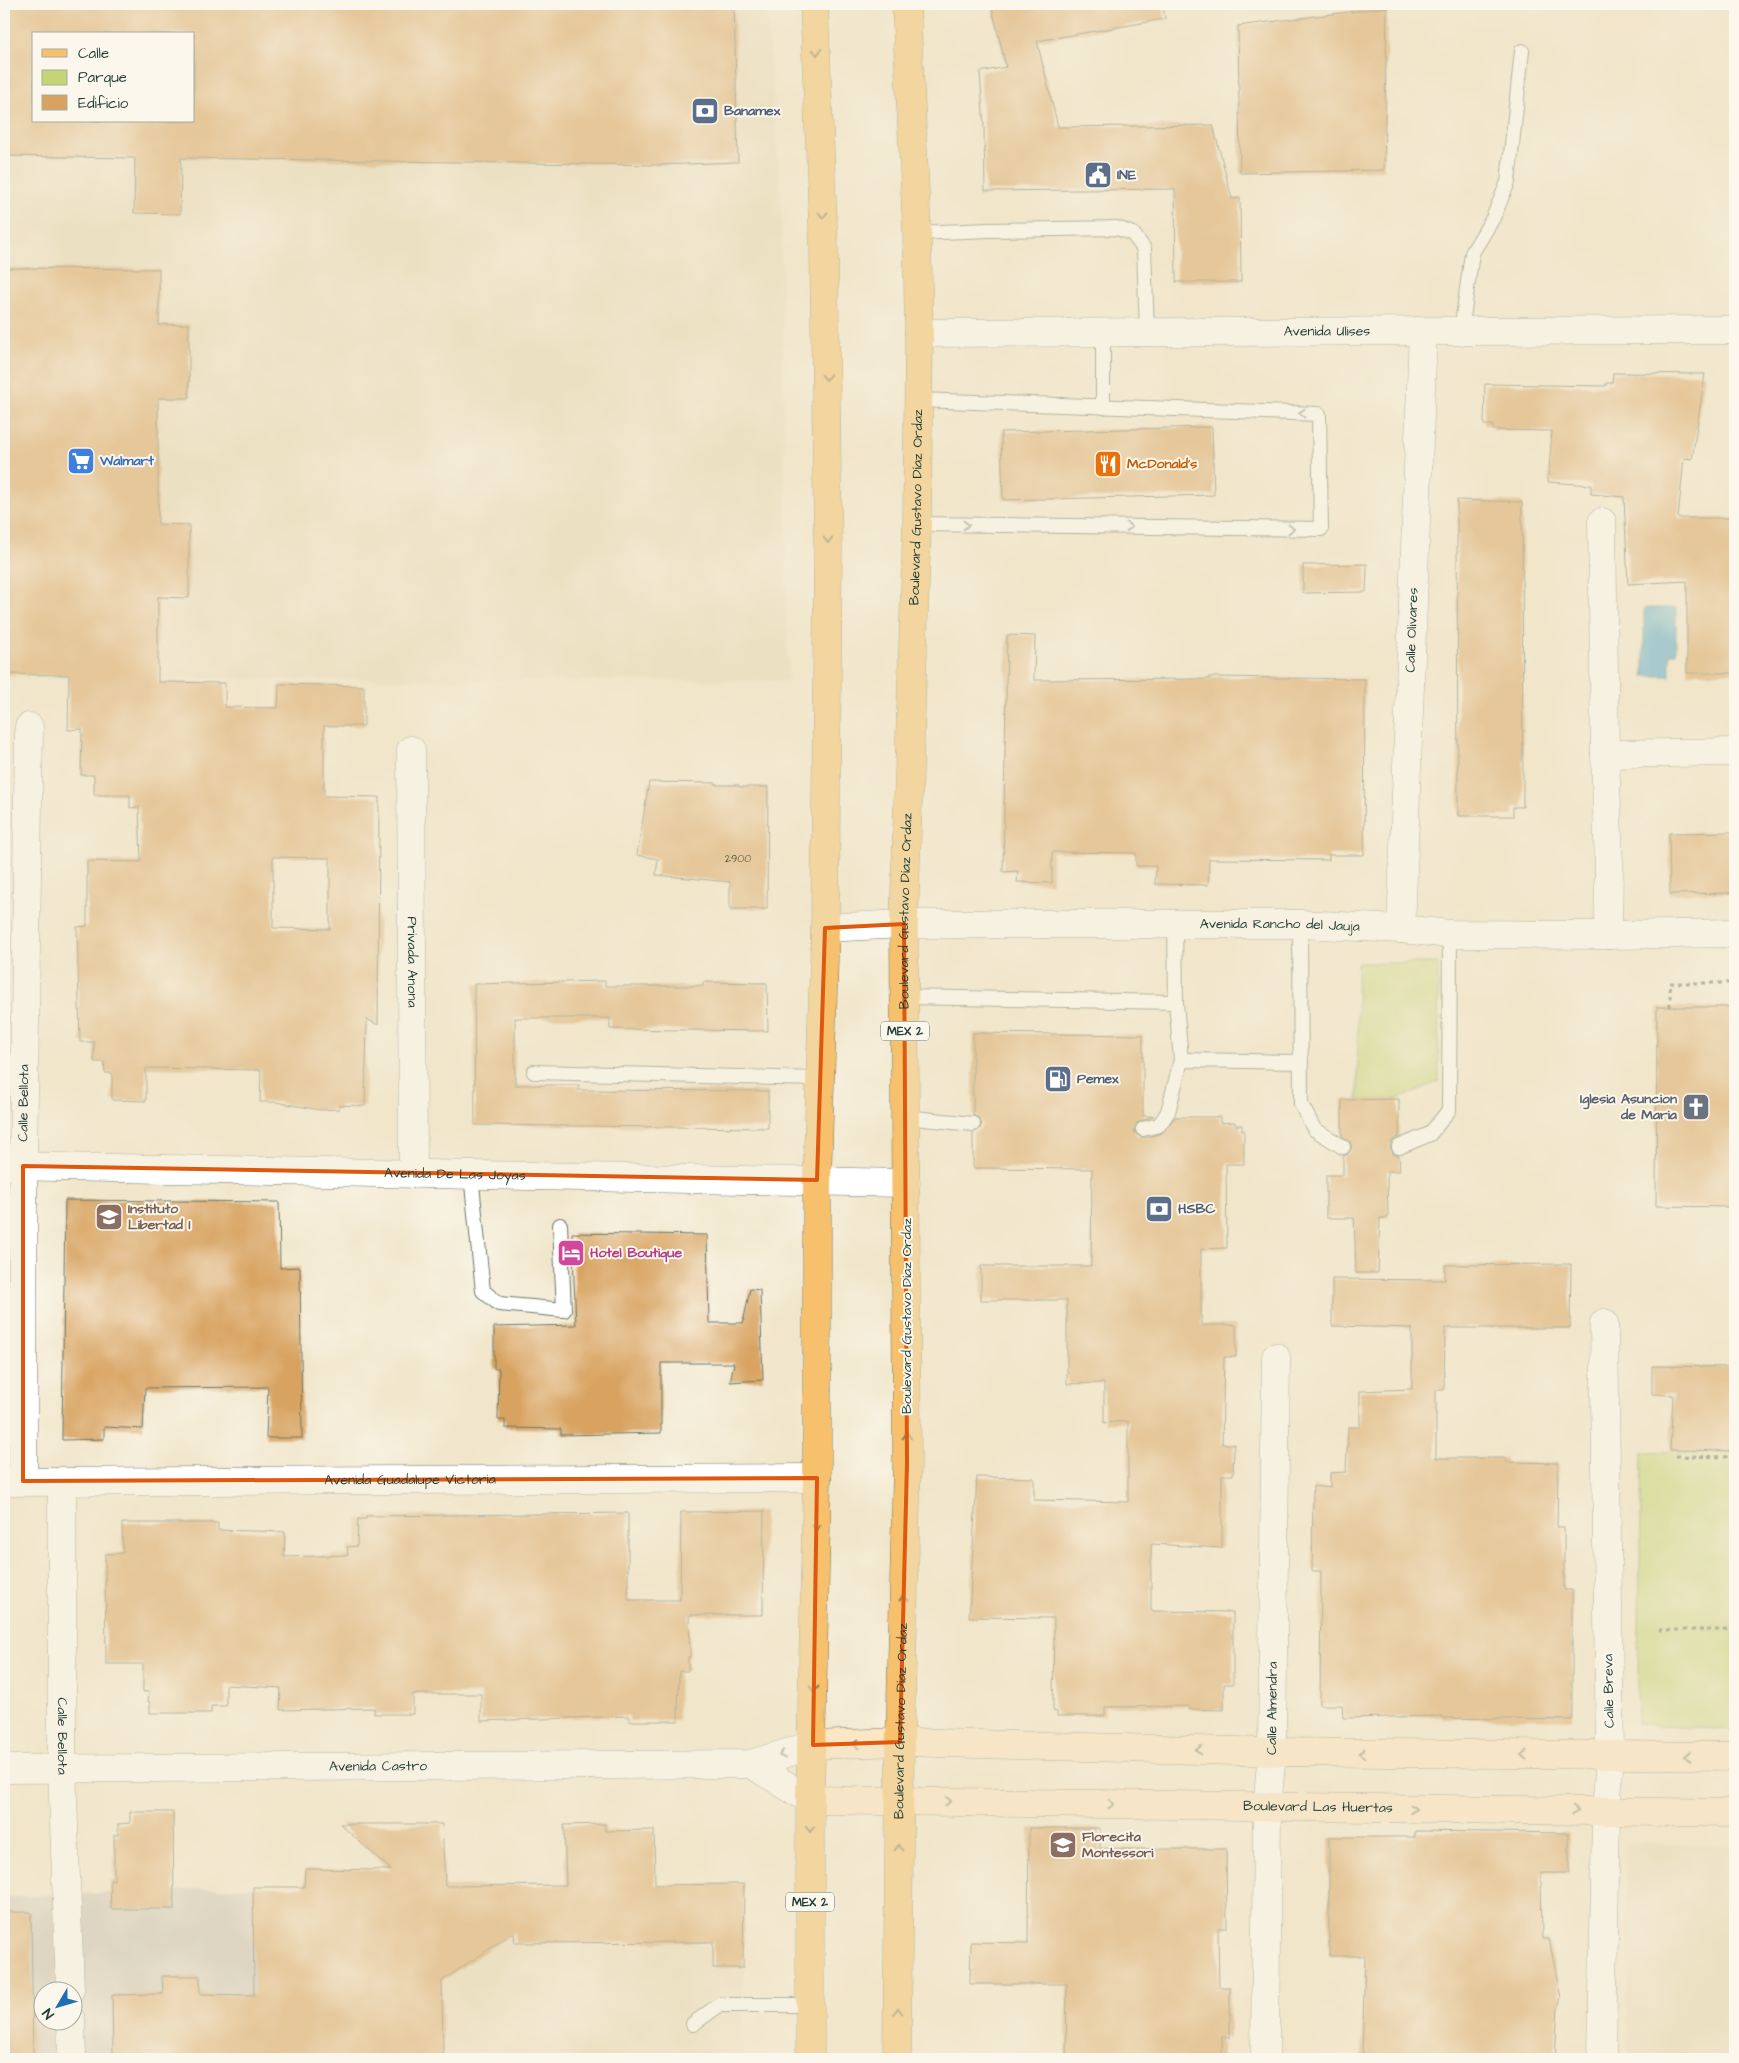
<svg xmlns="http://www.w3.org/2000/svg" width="1739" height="2063" font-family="'Architects Daughter',sans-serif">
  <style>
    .built { fill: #e7daba; fill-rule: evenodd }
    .industrial { fill: #c8c4b8; fill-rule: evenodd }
    .green { fill: #c5d476; stroke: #728855 }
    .water { fill: #51a9ce; stroke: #387381 }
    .building { fill: #d8a361; fill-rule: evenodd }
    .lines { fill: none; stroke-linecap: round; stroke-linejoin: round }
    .service-casing { stroke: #687869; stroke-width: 16 }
    .minor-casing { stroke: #687869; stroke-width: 29 }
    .tertiary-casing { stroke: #687869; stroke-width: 29 }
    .secondary-casing { stroke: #687869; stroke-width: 29 }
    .primary-casing { stroke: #687869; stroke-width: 29 }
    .path { stroke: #687869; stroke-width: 3; stroke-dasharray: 4 4; stroke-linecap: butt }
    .service { stroke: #fff; stroke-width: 14 }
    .minor { stroke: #fff; stroke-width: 28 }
    .tertiary { stroke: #fff; stroke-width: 28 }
    .secondary { stroke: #fce6c4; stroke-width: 28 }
    .primary { stroke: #f7c06c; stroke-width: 28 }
    .oneway { stroke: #80784d }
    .oneway2 { stroke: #8f9e9a }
    .oneway3 { stroke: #8e927c }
    .marked { fill: none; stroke: #de580e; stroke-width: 4; stroke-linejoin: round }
    .labels { text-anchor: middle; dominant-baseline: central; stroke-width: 4; stroke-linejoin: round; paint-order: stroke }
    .number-label { font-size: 11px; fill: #4d563f }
    .shield { fill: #fbf7ec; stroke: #61756b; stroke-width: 1 }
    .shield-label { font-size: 12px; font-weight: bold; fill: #1f3d34 }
    .service-label { font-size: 14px; font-weight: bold; fill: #4e5e75; stroke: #fbf7ec; text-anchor: start }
    .street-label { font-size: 14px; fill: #1f3d34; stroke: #fbf7ec }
    .shop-label { font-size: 14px; font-weight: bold; fill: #366cbe; stroke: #fbf7ec; text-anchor: start }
    .food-label { font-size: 14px; font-weight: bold; fill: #c56008; stroke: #fbf7ec; text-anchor: start }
    .worship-label { font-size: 14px; font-weight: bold; fill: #5b616d; stroke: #fbf7ec; text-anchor: end }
    .education-label { font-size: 14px; font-weight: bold; fill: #785e54; stroke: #fbf7ec; text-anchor: start }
    .hotel-label { font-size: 14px; font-weight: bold; fill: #b23c85; stroke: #fbf7ec; text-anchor: start }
  </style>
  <rect width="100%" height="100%" fill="#fbf7ec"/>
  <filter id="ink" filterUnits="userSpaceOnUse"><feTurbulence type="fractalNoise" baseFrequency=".02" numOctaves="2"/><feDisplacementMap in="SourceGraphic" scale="10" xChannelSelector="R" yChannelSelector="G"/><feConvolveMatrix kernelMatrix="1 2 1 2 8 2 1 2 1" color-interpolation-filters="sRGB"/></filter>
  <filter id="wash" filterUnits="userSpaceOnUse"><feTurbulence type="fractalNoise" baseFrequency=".0096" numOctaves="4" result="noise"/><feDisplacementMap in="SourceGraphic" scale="20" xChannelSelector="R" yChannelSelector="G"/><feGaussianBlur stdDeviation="1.12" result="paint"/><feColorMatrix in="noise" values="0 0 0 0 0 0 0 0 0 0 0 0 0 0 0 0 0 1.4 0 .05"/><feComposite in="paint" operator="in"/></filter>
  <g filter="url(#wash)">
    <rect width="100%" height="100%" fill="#f1e6cb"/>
    <g class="built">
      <path d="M4,4H766L781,198L788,681L4,678ZM34,34H194V121H34Z"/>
      <polygon points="1626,1843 1735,1846 1735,2059 1629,2059"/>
      <polygon points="744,1882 743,2059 255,2059 253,1887 709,1884"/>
    </g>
    <path class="industrial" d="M253,1887L255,2059H4V1897ZM42,1990H72V2020H42Z"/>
    <g class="green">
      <polygon points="1357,963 1438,963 1439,1081 1399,1099 1358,1100"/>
      <polygon points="1735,1451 1735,1730 1637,1725 1642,1452"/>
    </g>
    <polygon class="water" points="1644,608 1676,608 1676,653 1670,653 1670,676 1644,676"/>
    <g id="blocks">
      <g class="building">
        <path d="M4,4H734L738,162L660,165L181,158L180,214L134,213L135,158L4,156ZM34,34H194V121H34Z"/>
        <polygon points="991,4 1163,4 1165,19 1037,41 1058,127 1213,125 1232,199 1240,198 1241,282 1176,282 1175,189 985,191 984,128 980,72 1006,67"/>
        <polygon points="1387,7 1384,170 1240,173 1238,26"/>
        <path d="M4,268L159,269V325L189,324V398H158V524L189,525V598L158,597V682L225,683V707L278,708L279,684L364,686V726H324V796L379,797L378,1025L367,1019L365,1106L339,1105V1109L320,1110L276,1102H260L261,1070L146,1068V1101L112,1100V1073H105L104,1062H94V1042H80L77,927L87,926V861L141,862L139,807L130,808V795H94V775H81L82,729L68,730L69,675L4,674ZM273,857L330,858V929L273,928Z"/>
        <polygon points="1613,373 1705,374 1692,459 1684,458 1678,518 1735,518 1735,673 1687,673 1687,581 1628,584 1624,497 1591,494 1591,485 1548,482 1552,431 1493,430 1493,425 1484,425 1485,384 1606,386 1606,383 1612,383"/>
        <polygon points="1212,427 1214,495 1003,500 1001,432"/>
        <polygon points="1457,500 1522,502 1523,807 1513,807 1513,816 1458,816"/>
        <polygon points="1367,564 1366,592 1303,593 1303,565"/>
        <polygon points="1007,635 1035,636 1034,680 1209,679 1209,677 1365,679 1364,855 1329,855 1329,860 1209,859 1208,885 1155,884 1156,866 1136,866 1136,853 1052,852 1052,883 1017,882 1018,871 1003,872"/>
        <polygon points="649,782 716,783 716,785 739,785 739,787 768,787 767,909 730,909 730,882 656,875 658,859 637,855"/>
        <polygon points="1735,832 1735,893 1670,894 1669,833"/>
        <polygon points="605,981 605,986 703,986 703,982 767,983 768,1031 610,1029 610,1018 515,1018 515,1085 579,1085 578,1090 768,1091 768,1128 475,1125 474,984"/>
        <polygon points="1657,1007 1735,1007 1735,1207 1656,1206"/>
        <polygon points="973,1033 1143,1035 1143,1116 1154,1116 1137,1123 1134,1131 1137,1135 1145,1138 1162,1133 1175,1117 1220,1117 1220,1123 1235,1122 1235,1125 1242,1125 1242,1131 1244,1130 1244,1164 1226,1164 1227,1248 1201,1249 1201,1325 1236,1325 1236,1357 1224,1357 1222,1444 1234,1444 1233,1475 1222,1475 1222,1548 1151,1544 1151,1611 1233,1612 1233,1684 1224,1684 1224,1710 1188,1709 1188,1706 1105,1707 1105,1716 1057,1716 1057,1712 1053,1711 1054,1618 969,1617 977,1477 1034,1478 1034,1500 1128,1502 1128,1421 1104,1423 1104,1383 1067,1384 1067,1300 981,1300 981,1266 1091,1266 1092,1169 973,1168 973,1133 980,1129 982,1124 978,1117 973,1115"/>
        <polygon points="1399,1099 1399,1137 1392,1141 1390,1146 1393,1154 1399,1156 1400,1171 1387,1171 1388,1218 1380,1218 1378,1273 1356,1273 1354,1218 1326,1218 1326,1175 1343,1175 1343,1156 1348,1154 1352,1148 1350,1142 1342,1136 1342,1100"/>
        <polygon points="65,1200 279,1202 280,1268 300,1267 302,1438 266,1438 268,1387 145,1388 143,1429 104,1427 104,1439 62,1440"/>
        <polygon points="572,1233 707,1235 709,1323 743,1323 750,1289 760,1290 763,1380 730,1382 734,1363 661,1363 661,1433 561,1435 561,1429 505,1428 505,1420 498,1420 499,1369 494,1369 494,1327 576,1325"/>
        <polygon points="1571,1264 1570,1328 1445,1328 1444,1390 1436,1390 1436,1458 1506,1458 1506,1462 1558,1463 1557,1527 1564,1527 1564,1590 1572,1590 1572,1720 1442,1718 1442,1716 1343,1718 1342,1705 1320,1705 1321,1571 1312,1571 1313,1486 1330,1488 1330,1473 1346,1472 1348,1427 1360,1427 1360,1391 1412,1389 1412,1328 1332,1326 1332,1279 1445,1280 1445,1265"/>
        <polygon points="1652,1366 1735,1367 1735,1451 1670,1450 1673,1395 1652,1394"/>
        <polygon points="764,1511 763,1615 689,1615 690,1657 688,1657 688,1671 679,1671 678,1721 629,1721 629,1716 481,1721 481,1694 413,1694 413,1714 374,1714 374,1708 280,1710 281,1688 226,1685 226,1706 211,1706 211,1713 150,1713 150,1702 148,1702 149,1691 143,1692 143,1664 106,1664 105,1554 123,1553 122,1523 218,1523 218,1530 285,1532 284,1557 348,1555 347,1547 357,1546 358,1519 366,1519 366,1516 628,1513 628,1600 680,1600 681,1512"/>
        <polygon points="130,1812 173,1812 174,1909 111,1909 110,1880 114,1880 114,1835 118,1835 118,1824 130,1823"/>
        <polygon points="340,1824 442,1824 445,1886 566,1885 564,1825 605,1824 605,1831 654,1830 655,1885 744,1884 743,1968 713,1968 713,1942 515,1943 514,1932 442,1981 443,2059 113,2059 112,1995 163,1994 162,1976 200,1976 200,1994 254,1995 253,1887 304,1887 305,1869 391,1870"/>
        <polygon points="1029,1828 1100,1828 1100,1849 1226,1849 1227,1928 1218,1928 1219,1987 1230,1987 1230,2038 1222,2037 1222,2059 1066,2059 1067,1984 970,1984 971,1942 1028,1943"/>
        <polygon points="1415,1831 1569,1833 1569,1873 1541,1873 1542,1939 1549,1939 1561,1998 1558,2007 1555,2059 1362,2059 1365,1956 1329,1956 1329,1837 1415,1837"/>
        <polygon points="4,1912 31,1912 33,2059 4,2059"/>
      </g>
    </g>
  </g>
  <g filter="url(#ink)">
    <use href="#blocks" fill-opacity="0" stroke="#687869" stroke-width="1"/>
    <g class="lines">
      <g class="service-casing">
        <g id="service">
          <polyline points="917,233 988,230 1117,228 1133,234 1144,249 1147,331"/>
          <polyline points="1461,332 1472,253 1493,218 1508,182 1522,51"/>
          <polyline points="1103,407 1103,332"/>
          <polyline points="917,524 1321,529 1319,414 918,400"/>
          <polyline points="1175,924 1176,1002"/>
          <polyline points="1300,924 1301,1104 1314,1129 1343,1147"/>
          <polyline points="905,997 1176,1002 1181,1060 1168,1112 1159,1125 1143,1129"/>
          <polyline points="1181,1060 1301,1062"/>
          <polyline points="534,1072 820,1079"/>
          <polyline points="905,1117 973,1124"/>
          <polyline points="1399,1147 1430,1134 1449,1110 1450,934"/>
          <polyline points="471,1175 483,1291 499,1304 564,1310 560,1225"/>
          <polyline points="693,2024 719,2005 810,2005"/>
        </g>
      </g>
      <g class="minor-casing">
        <g id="minor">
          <path id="s1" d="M919,333L1735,330"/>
          <polyline points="1602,522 1605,754 1609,865 1608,935"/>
          <path id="s2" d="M411,750L413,1174"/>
          <polyline points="1605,754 1735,752"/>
          <path id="s3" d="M1401,929L1423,332"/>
          <path id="s4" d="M4,1166L906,1183"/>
          <path id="s5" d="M23,1481V1166L29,727"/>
          <path id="s6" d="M62,1481V1768L70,1990"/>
          <path id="s7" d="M4,1482L817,1478"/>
          <polyline points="751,1764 810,1800"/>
          <path id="s8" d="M4,1769L751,1764L813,1745"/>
          <polyline points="71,2020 72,2059"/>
          <path id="s9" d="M1265,2059L1267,1807L1272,1752L1276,1357"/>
          <polyline points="1602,2059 1606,1811 1610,1756 1604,1323"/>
        </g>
      </g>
      <g class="tertiary-casing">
        <g id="tertiary">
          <path id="s10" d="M825,928L904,924H1300L1401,929L1450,934L1608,935L1735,933"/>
        </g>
      </g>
      <g class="secondary-casing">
        <g id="secondary">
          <polyline points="813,1745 900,1742 1272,1752 1735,1756"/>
          <path id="s11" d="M810,1800L1735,1813"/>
        </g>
      </g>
      <g class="primary-casing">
        <g id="primary">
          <polyline points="810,2059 810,1800 817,1478 817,1180 825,928 828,549 824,250 814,4"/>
          <path id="s12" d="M897,2059L900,1742L907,1463L904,924L917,524L919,333L917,233L906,4"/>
        </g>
      </g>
      <g class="path">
        <polyline points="1670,1007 1670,983 1735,983"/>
        <polyline points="1676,1456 1735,1457"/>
        <polyline points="1659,1630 1735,1630"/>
      </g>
      <use href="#service" class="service"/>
      <use href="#minor" class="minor"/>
      <use href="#tertiary" class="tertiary"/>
      <use href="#secondary" class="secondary"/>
      <use href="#primary" class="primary"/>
    </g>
    <defs><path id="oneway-chevron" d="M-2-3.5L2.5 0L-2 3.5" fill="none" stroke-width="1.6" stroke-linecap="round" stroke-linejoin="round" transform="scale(1.25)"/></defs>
    <g class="oneway">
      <use href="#oneway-chevron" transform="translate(817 52) rotate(88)"/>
      <use href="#oneway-chevron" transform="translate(823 215) rotate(88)"/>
      <use href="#oneway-chevron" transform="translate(826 377) rotate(89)"/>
      <use href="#oneway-chevron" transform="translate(828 540) rotate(89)"/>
      <use href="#oneway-chevron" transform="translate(907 1436) rotate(-90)"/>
      <use href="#oneway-chevron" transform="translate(816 1527) rotate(91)"/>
      <use href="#oneway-chevron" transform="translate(904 1598) rotate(-89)"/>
      <use href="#oneway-chevron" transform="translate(814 1689) rotate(91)"/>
      <use href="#oneway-chevron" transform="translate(810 1829) rotate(90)"/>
      <use href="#oneway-chevron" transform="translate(899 1848) rotate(-90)"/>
      <use href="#oneway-chevron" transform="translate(898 2011) rotate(-90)"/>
    </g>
    <g class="oneway2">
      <use href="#oneway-chevron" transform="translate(1302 413) rotate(-178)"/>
      <use href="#oneway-chevron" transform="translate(966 525) rotate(1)"/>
      <use href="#oneway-chevron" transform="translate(1129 527) rotate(1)"/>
      <use href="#oneway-chevron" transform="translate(1291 529) rotate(1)"/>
      <use href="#oneway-chevron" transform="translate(782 1755) rotate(163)"/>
    </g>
    <g class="oneway3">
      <use href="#oneway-chevron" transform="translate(856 1744) rotate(178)"/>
      <use href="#oneway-chevron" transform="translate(1199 1750) rotate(-178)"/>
      <use href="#oneway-chevron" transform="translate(1362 1753) rotate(-179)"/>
      <use href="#oneway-chevron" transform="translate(1524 1755) rotate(-179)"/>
      <use href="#oneway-chevron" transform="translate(1687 1756) rotate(-180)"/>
      <use href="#oneway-chevron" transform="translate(948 1801) rotate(1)"/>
      <use href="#oneway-chevron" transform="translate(1111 1804) rotate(1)"/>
      <use href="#oneway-chevron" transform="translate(1413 1809) rotate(1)"/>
      <use href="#oneway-chevron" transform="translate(1575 1810) rotate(1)"/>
    </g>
  </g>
  <path d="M0 0H1739V2063H0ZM904,924L907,1463L900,1742L813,1745L817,1478L23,1481V1166L817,1180L825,928Z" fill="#f1e6cb" fill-opacity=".55" fill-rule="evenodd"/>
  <path class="marked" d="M904,924L907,1463L900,1742L813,1745L817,1478L23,1481V1166L817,1180L825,928Z"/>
  <defs>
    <g id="bank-square" transform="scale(1.4375)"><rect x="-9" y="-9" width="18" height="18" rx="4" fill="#5c6f8a" stroke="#fbf7ec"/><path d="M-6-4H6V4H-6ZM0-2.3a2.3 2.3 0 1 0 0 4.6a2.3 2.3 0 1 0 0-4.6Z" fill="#fff"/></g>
    <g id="civic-square" transform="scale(1.4375)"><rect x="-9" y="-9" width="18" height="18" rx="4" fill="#5c6f8a" stroke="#fbf7ec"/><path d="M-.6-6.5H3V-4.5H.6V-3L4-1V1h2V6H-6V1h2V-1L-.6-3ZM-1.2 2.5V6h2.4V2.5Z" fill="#fff"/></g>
    <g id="supermarket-square" transform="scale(1.4375)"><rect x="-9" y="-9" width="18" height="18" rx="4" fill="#3f7fe0" stroke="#fbf7ec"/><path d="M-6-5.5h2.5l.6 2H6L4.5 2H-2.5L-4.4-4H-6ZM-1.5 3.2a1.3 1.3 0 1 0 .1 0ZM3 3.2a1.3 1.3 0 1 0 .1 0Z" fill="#fff"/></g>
    <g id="restaurant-square" transform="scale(1.4375)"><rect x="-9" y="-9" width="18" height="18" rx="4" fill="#e8710a" stroke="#fbf7ec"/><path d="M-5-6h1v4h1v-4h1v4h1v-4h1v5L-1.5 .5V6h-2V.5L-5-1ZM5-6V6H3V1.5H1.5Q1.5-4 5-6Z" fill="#fff"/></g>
    <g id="fuel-square" transform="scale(1.4375)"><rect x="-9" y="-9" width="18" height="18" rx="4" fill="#5c6f8a" stroke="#fbf7ec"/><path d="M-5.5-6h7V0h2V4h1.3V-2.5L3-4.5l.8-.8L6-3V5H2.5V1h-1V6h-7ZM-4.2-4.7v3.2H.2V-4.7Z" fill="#fff"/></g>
    <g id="church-square" transform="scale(1.4375)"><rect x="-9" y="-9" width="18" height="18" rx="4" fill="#6b7280" stroke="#fbf7ec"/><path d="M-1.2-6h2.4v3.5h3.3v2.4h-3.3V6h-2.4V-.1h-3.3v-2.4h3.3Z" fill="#fff"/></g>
    <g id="school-square" transform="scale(1.4375)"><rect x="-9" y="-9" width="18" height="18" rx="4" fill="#8d6e63" stroke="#fbf7ec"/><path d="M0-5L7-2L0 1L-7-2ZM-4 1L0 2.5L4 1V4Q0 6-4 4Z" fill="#fff"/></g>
    <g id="hotel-square" transform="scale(1.4375)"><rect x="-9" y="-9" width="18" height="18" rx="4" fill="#d1479c" stroke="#fbf7ec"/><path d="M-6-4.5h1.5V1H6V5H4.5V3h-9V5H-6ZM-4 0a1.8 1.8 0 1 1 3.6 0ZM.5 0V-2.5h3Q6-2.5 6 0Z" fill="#fff"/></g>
  </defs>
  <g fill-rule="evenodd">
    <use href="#bank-square" x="705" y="111"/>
    <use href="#civic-square" x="1098" y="175"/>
    <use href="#supermarket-square" x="81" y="461"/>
    <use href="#restaurant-square" x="1108" y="464"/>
    <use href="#fuel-square" x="1058" y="1079"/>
    <use href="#church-square" x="1696" y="1107"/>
    <use href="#bank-square" x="1159" y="1209"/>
    <use href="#school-square" x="109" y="1217"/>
    <use href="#hotel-square" x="571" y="1253"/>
    <use href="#school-square" x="1063" y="1845"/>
  </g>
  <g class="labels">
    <g class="number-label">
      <text x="738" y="858">2900</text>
    </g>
    <g class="shield">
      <rect x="881" y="1021.5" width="48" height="19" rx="4"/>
      <rect x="786" y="1892.5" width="48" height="19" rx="4"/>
    </g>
    <g class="shield-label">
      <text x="905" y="1031">MEX 2</text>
      <text x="810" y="1902">MEX 2</text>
    </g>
    <g class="service-label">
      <text x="724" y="111">Banamex</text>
      <text x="1117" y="175">INE</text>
      <text x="1077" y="1079">Pemex</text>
      <text x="1178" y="1209">HSBC</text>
    </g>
    <g class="street-label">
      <text stroke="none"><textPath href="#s1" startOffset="408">Avenida Ulises</textPath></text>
      <text stroke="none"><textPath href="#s12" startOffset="1552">Boulevard Gustavo Díaz Ordaz</textPath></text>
      <text stroke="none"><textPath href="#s3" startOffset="299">Calle Olivares</textPath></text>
      <text stroke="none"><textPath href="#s12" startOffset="1148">Boulevard Gustavo Díaz Ordaz</textPath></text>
      <text stroke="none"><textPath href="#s10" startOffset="455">Avenida Rancho del Jauja</textPath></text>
      <text stroke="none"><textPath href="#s2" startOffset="212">Privada Anona</textPath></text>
      <text stroke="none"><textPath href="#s5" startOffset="378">Calle Bellota</textPath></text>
      <text stroke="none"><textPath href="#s4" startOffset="451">Avenida De Las Joyas</textPath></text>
      <text transform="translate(907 1316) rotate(-90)">Boulevard Gustavo Díaz Ordaz</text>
      <text stroke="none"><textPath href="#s7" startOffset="406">Avenida Guadalupe Victoria</textPath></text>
      <text transform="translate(1609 1691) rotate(-91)">Calle Breva</text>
      <text stroke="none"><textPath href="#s9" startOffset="351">Calle Almendra</textPath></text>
      <text stroke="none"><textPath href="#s12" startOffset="338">Boulevard Gustavo Díaz Ordaz</textPath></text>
      <text stroke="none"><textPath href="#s6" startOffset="255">Calle Bellota</textPath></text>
      <text stroke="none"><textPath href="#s8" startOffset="374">Avenida Castro</textPath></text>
      <text stroke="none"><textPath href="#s11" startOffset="508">Boulevard Las Huertas</textPath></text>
    </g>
    <g class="shop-label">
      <text x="100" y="461">Walmart</text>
    </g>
    <g class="food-label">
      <text x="1127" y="464">McDonald's</text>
    </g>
    <g class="worship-label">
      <text x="1677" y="1099">Iglesia Asuncion<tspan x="1677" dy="16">de Maria</tspan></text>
    </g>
    <g class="education-label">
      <text x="128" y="1209">Instituto<tspan x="128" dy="16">Libertad I</tspan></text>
      <text x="1082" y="1837">Florecita<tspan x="1082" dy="16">Montessori</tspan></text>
    </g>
    <g class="hotel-label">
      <text x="590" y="1253">Hotel Boutique</text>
    </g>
  </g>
  <rect width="1739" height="2063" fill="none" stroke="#fbf7ec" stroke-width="20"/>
  <rect x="32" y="32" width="162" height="90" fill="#fbf7ec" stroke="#a3ada2"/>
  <rect x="42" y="49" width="25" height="8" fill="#f7c06c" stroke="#a3ada2"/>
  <text x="78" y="58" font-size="15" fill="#1f3d34">Calle</text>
  <rect x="42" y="70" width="25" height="15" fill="#c5d476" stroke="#a3ada2"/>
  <text x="78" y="82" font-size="15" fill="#1f3d34">Parque</text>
  <rect x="42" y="95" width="25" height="15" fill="#d8a361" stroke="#a3ada2"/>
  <text x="78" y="108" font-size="15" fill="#1f3d34">Edificio</text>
  <g transform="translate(58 2006) rotate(232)"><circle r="24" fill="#fbf7ec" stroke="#a3ada2"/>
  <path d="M0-4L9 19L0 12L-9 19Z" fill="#1f6fb2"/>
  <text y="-8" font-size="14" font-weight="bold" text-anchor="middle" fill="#1f3d34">N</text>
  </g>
</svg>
